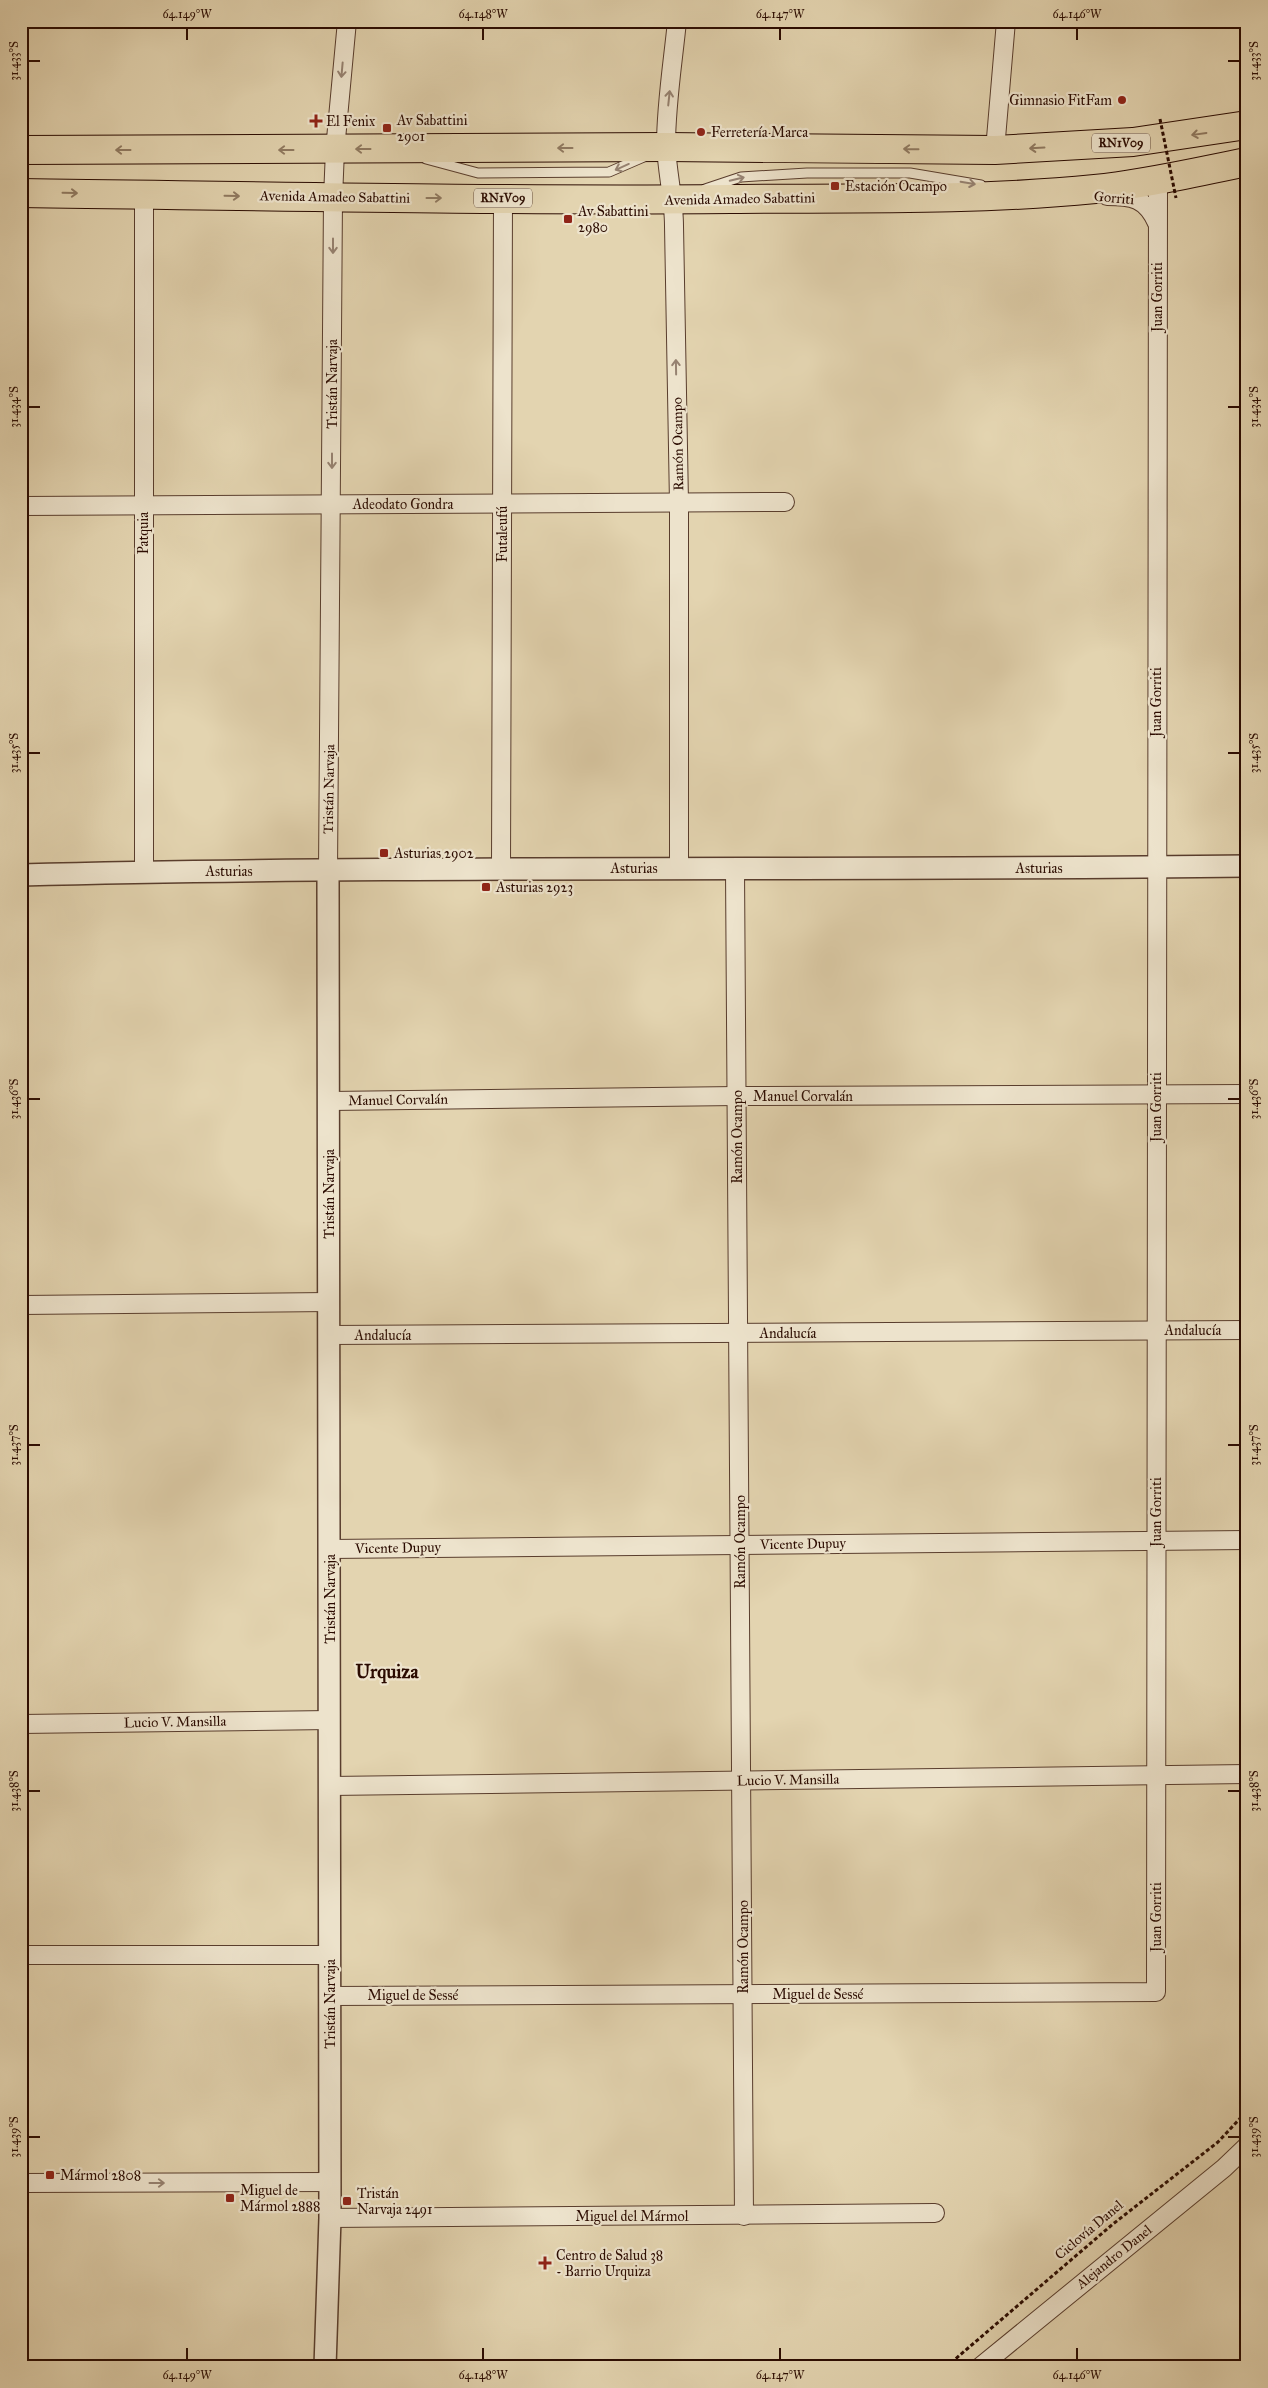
<svg xmlns="http://www.w3.org/2000/svg" width="1268" height="2388" font-family="'IM FELL Great Primer',serif">
  <style>
    .lines { fill: none; stroke-linecap: round; stroke-linejoin: round }
    .service-casing { stroke: #593d2d; stroke-width: 11 }
    .minor-casing { stroke: #593d2d; stroke-width: 20 }
    .tertiary-casing { stroke: #593d2d; stroke-width: 24 }
    .primary-casing { stroke: #2b0b01; stroke-width: 30 }
    .path { stroke: #2b0b01; stroke-width: 3; stroke-dasharray: 4 2.5; stroke-linecap: butt }
    .service { stroke: #ede3cc; stroke-width: 9 }
    .minor { stroke: #ede3cc; stroke-width: 18 }
    .tertiary { stroke: #ede3cc; stroke-width: 21 }
    .primary { stroke: #e3d4b0; stroke-width: 28 }
    .path-bridge { stroke: #2b0b01; stroke-width: 3; stroke-dasharray: 4 2.5; stroke-linecap: butt }
    .oneway { stroke: #968271 }
    .oneway2 { stroke: #907a61 }
    .ticks { fill: none; stroke: #2b0b01; stroke-width: 2 }
    .poi-dot { fill: #8f2418; stroke: #ede3cc; stroke-width: 2 }
    .labels { text-anchor: middle; dominant-baseline: central; stroke-width: 4.5; stroke-linejoin: round; paint-order: stroke }
    .shield { fill: #ede3cc; stroke: #654c3e; stroke-width: 1 }
    .shield-label { font-size: 12px; font-weight: bold; fill: #2b0b01 }
    .poi-label { font-size: 14px; fill: #2b0b01; stroke: #ede3cc; text-anchor: start }
    .street-label { font-size: 14px; fill: #2b0b01; stroke: #ede3cc }
    .district-label { font-size: 19px; font-weight: bold; fill: #2b0b01; stroke: #ede3cc }
    .neatline { fill: none; stroke: #2b0b01; stroke-width: 2 }
    .ticks-label { font-size: 12px; text-anchor: middle; fill: #2b0b01 }
  </style>
  <rect width="100%" height="100%" fill="#e3d4b0"/>
  <filter id="stains"><feTurbulence type="fractalNoise" baseFrequency=".004" numOctaves="4"/><feColorMatrix values="0 0 0 0 .2 0 0 0 0 .09 0 0 0 0 .02 0 0 0 .5 -.17"/></filter>
  <radialGradient id="worn" r=".72"><stop offset=".6" stop-color="#630" stop-opacity="0"/><stop offset="1" stop-color="#630" stop-opacity=".3"/></radialGradient>
  <g class="lines">
    <g class="service-casing">
      <g id="service">
        <polyline points="426,159 478,173 609,172 646,156"/>
        <polyline points="705,189 741,177 807,173 910,173 981,185"/>
      </g>
    </g>
    <g class="minor-casing">
      <g id="minor">
        <path d="M677,21C673,62 666,104 666,145C667,172 674,199 674,226L679,503V868"/>
        <polyline points="995,150 1006,21"/>
        <path d="M1107,196C1132,196 1146,198 1157,223"/>
        <polyline points="21,506 785,502"/>
        <polyline points="501,869 503,198"/>
        <polyline points="735,869 744,2216"/>
        <polyline points="328,871 333,198 335,150 347,21"/>
        <polyline points="144,872 144,195"/>
        <polyline points="330,1101 737,1096 1247,1094"/>
        <polyline points="21,1305 329,1302"/>
        <polyline points="329,1335 1247,1330"/>
        <polyline points="330,1549 1247,1540"/>
        <polyline points="21,1724 330,1720"/>
        <polyline points="330,1786 1247,1774"/>
        <polyline points="21,1955 330,1955"/>
        <polyline points="330,1996 1156,1992 1158,181"/>
        <polyline points="21,2183 330,2182"/>
        <polyline points="330,2218 935,2213"/>
        <polyline points="980,2367 1224,2168 1247,2146"/>
      </g>
    </g>
    <g class="tertiary-casing">
      <g id="tertiary">
        <path d="M21,875C430,865 838,871 1247,866"/>
        <polyline points="325,2367 330,2218 328,871"/>
      </g>
    </g>
    <g class="primary-casing">
      <g id="primary">
        <polyline points="21,150 666,147 995,150 1133,142 1247,125"/>
        <path d="M21,193C258,196 494,201 731,199C852,198 975,201 1095,189C1146,184 1196,172 1247,162"/>
      </g>
    </g>
    <polyline class="path" points="946,2367 1113,2224 1218,2142 1247,2111"/>
    <use href="#service" class="service"/>
    <use href="#minor" class="minor"/>
    <use href="#tertiary" class="tertiary"/>
    <use href="#primary" class="primary"/>
    <polyline class="path-bridge" points="1160,119 1176,198"/>
  </g>
  <defs><path id="oneway-shaft" d="M-6 0H5M1.5-3L5.5 0L1.5 3" fill="none" stroke-width="1.6" stroke-linecap="round" stroke-linejoin="round" transform="scale(1.25)"/></defs>
  <g class="oneway">
    <use href="#oneway-shaft" transform="translate(342 70) rotate(95)"/>
    <use href="#oneway-shaft" transform="translate(669 98) rotate(-84)"/>
    <use href="#oneway-shaft" transform="translate(622 167) rotate(156)"/>
    <use href="#oneway-shaft" transform="translate(737 179) rotate(-14)"/>
    <use href="#oneway-shaft" transform="translate(968 183) rotate(9)"/>
    <use href="#oneway-shaft" transform="translate(333 246) rotate(90)"/>
    <use href="#oneway-shaft" transform="translate(676 367) rotate(-91)"/>
    <use href="#oneway-shaft" transform="translate(332 461) rotate(90)"/>
    <use href="#oneway-shaft" transform="translate(157 2183)"/>
  </g>
  <g class="oneway2">
    <use href="#oneway-shaft" transform="translate(1199 134) rotate(172)"/>
    <use href="#oneway-shaft" transform="translate(565 148) rotate(180)"/>
    <use href="#oneway-shaft" transform="translate(1037 148) rotate(177)"/>
    <use href="#oneway-shaft" transform="translate(363 149) rotate(180)"/>
    <use href="#oneway-shaft" transform="translate(911 149) rotate(-179)"/>
    <use href="#oneway-shaft" transform="translate(123 150) rotate(180)"/>
    <use href="#oneway-shaft" transform="translate(286 150) rotate(180)"/>
    <use href="#oneway-shaft" transform="translate(70 193) rotate(1)"/>
    <use href="#oneway-shaft" transform="translate(232 196) rotate(1)"/>
    <use href="#oneway-shaft" transform="translate(434 198)"/>
  </g>
  <path class="ticks" d="M187,28V40M483,28V40M780,28V40M1077,28V40M28,61H40M1228,61H1240M28,407H40M1228,407H1240M28,753H40M1228,753H1240M28,1099H40M1228,1099H1240M28,1445H40M1228,1445H1240M28,1791H40M1228,1791H1240M28,2137H40M1228,2137H1240M187,2348V2360M483,2348V2360M780,2348V2360M1077,2348V2360"/>
  <g class="poi-dot">
    <circle cx="1122" cy="100" r="5"/>
    <path d="M313.5 113.5h5v5h5v5h-5v5h-5v-5h-5v-5h5z"/>
    <rect x="382" y="123" width="10" height="10" rx="2.5"/>
    <circle cx="701" cy="132" r="5"/>
    <rect x="830" y="181" width="10" height="10" rx="2.5"/>
    <rect x="563" y="214" width="10" height="10" rx="2.5"/>
    <rect x="379" y="848" width="10" height="10" rx="2.5"/>
    <rect x="481" y="882" width="10" height="10" rx="2.5"/>
    <rect x="45" y="2170" width="10" height="10" rx="2.5"/>
    <rect x="225" y="2193" width="10" height="10" rx="2.5"/>
    <rect x="342" y="2196" width="10" height="10" rx="2.5"/>
    <path d="M542.5 2255.5h5v5h5v5h-5v5h-5v-5h-5v-5h5z"/>
  </g>
  <g class="labels">
    <g class="shield">
      <rect x="1092" y="133.5" width="58" height="19" rx="4"/>
      <rect x="474" y="188.5" width="58" height="19" rx="4"/>
    </g>
    <g class="shield-label">
      <text x="1121" y="143">RN1V09</text>
      <text x="503" y="198">RN1V09</text>
    </g>
    <g class="poi-label">
      <text x="1112" y="100" text-anchor="end">Gimnasio FitFam</text>
      <text x="397" y="120">Av Sabattini<tspan x="397" dy="16">2901</tspan></text>
      <text x="326" y="121">El Fenix</text>
      <text x="711" y="132">Ferretería Marca</text>
      <text x="845" y="186">Estación Ocampo</text>
      <text x="578" y="211">Av Sabattini<tspan x="578" dy="16">2980</tspan></text>
      <text x="394" y="853">Asturias 2902</text>
      <text x="496" y="887">Asturias 2923</text>
      <text x="60" y="2175">Mármol 2808</text>
      <text x="240" y="2190">Miguel de<tspan x="240" dy="16">Mármol 2888</tspan></text>
      <text x="357" y="2193">Tristán<tspan x="357" dy="16">Narvaja 2491</tspan></text>
      <text x="556" y="2255">Centro de Salud 38<tspan x="556" dy="16">- Barrio Urquiza</tspan></text>
    </g>
    <g class="street-label">
      <text transform="translate(335 197) rotate(1)">Avenida Amadeo Sabattini</text>
      <text transform="translate(1114 198) rotate(5)">Gorriti</text>
      <text transform="translate(740 199) rotate(-1)">Avenida Amadeo Sabattini</text>
      <text transform="translate(1157 297) rotate(-90)">Juan Gorriti</text>
      <text transform="translate(332 384) rotate(-90)">Tristán Narvaja</text>
      <text transform="translate(678 444) rotate(-91)">Ramón Ocampo</text>
      <text x="403" y="504">Adeodato Gondra</text>
      <text transform="translate(143 533) rotate(-90)">Patquia</text>
      <text transform="translate(502 534) rotate(-90)">Futaleufú</text>
      <text transform="translate(1156 702) rotate(-90)">Juan Gorriti</text>
      <text transform="translate(329 789) rotate(-89)">Tristán Narvaja</text>
      <text x="634" y="868">Asturias</text>
      <text x="1039" y="868">Asturias</text>
      <text x="229" y="871">Asturias</text>
      <text x="803" y="1096">Manuel Corvalán</text>
      <text transform="translate(398 1100) rotate(-1)">Manuel Corvalán</text>
      <text transform="translate(1156 1107) rotate(-90)">Juan Gorriti</text>
      <text transform="translate(737 1137) rotate(-90)">Ramón Ocampo</text>
      <text transform="translate(329 1194) rotate(-90)">Tristán Narvaja</text>
      <text x="1193" y="1330">Andalucía</text>
      <text x="788" y="1333">Andalucía</text>
      <text x="383" y="1335">Andalucía</text>
      <text transform="translate(1156 1512) rotate(-90)">Juan Gorriti</text>
      <text transform="translate(740 1542) rotate(-90)">Ramón Ocampo</text>
      <text transform="translate(803 1544) rotate(-1)">Vicente Dupuy</text>
      <text transform="translate(398 1548) rotate(-1)">Vicente Dupuy</text>
      <text transform="translate(330 1599) rotate(-90)">Tristán Narvaja</text>
      <text transform="translate(175 1722) rotate(-1)">Lucio V. Mansilla</text>
      <text transform="translate(788 1780) rotate(-1)">Lucio V. Mansilla</text>
      <text transform="translate(1156 1917) rotate(-90)">Juan Gorriti</text>
      <text transform="translate(743 1947) rotate(-90)">Ramón Ocampo</text>
      <text x="818" y="1994">Miguel de Sessé</text>
      <text x="413" y="1995">Miguel de Sessé</text>
      <text transform="translate(330 2004) rotate(-90)">Tristán Narvaja</text>
      <text x="632" y="2216">Miguel del Mármol</text>
      <text transform="translate(1089 2230) rotate(-40)">Ciclovía Danel</text>
      <text transform="translate(1114 2257) rotate(-39)">Alejandro Danel</text>
    </g>
    <g class="district-label">
      <text x="387" y="1671">Urquiza</text>
    </g>
  </g>
  <rect width="1268" height="2388" fill="none" stroke="#e3d4b0" stroke-width="55"/>
  <rect x="28" y="28" width="1212" height="2332" class="neatline"/>
  <g class="ticks-label">
    <text x="187" y="18">64.149°W</text>
    <text x="483" y="18">64.148°W</text>
    <text x="780" y="18">64.147°W</text>
    <text x="1077" y="18">64.146°W</text>
    <text transform="translate(14 61) rotate(-90)" y="4">31.433°S</text>
    <text transform="translate(1254 61) rotate(-90)" y="4">31.433°S</text>
    <text transform="translate(14 407) rotate(-90)" y="4">31.434°S</text>
    <text transform="translate(1254 407) rotate(-90)" y="4">31.434°S</text>
    <text transform="translate(14 753) rotate(-90)" y="4">31.435°S</text>
    <text transform="translate(1254 753) rotate(-90)" y="4">31.435°S</text>
    <text transform="translate(14 1099) rotate(-90)" y="4">31.436°S</text>
    <text transform="translate(1254 1099) rotate(-90)" y="4">31.436°S</text>
    <text transform="translate(14 1445) rotate(-90)" y="4">31.437°S</text>
    <text transform="translate(1254 1445) rotate(-90)" y="4">31.437°S</text>
    <text transform="translate(14 1791) rotate(-90)" y="4">31.438°S</text>
    <text transform="translate(1254 1791) rotate(-90)" y="4">31.438°S</text>
    <text transform="translate(14 2137) rotate(-90)" y="4">31.439°S</text>
    <text transform="translate(1254 2137) rotate(-90)" y="4">31.439°S</text>
    <text x="187" y="2379">64.149°W</text>
    <text x="483" y="2379">64.148°W</text>
    <text x="780" y="2379">64.147°W</text>
    <text x="1077" y="2379">64.146°W</text>
  </g>
  <rect width="100%" height="100%" filter="url(#stains)"/>
  <rect width="100%" height="100%" fill="url(#worn)"/>
</svg>
